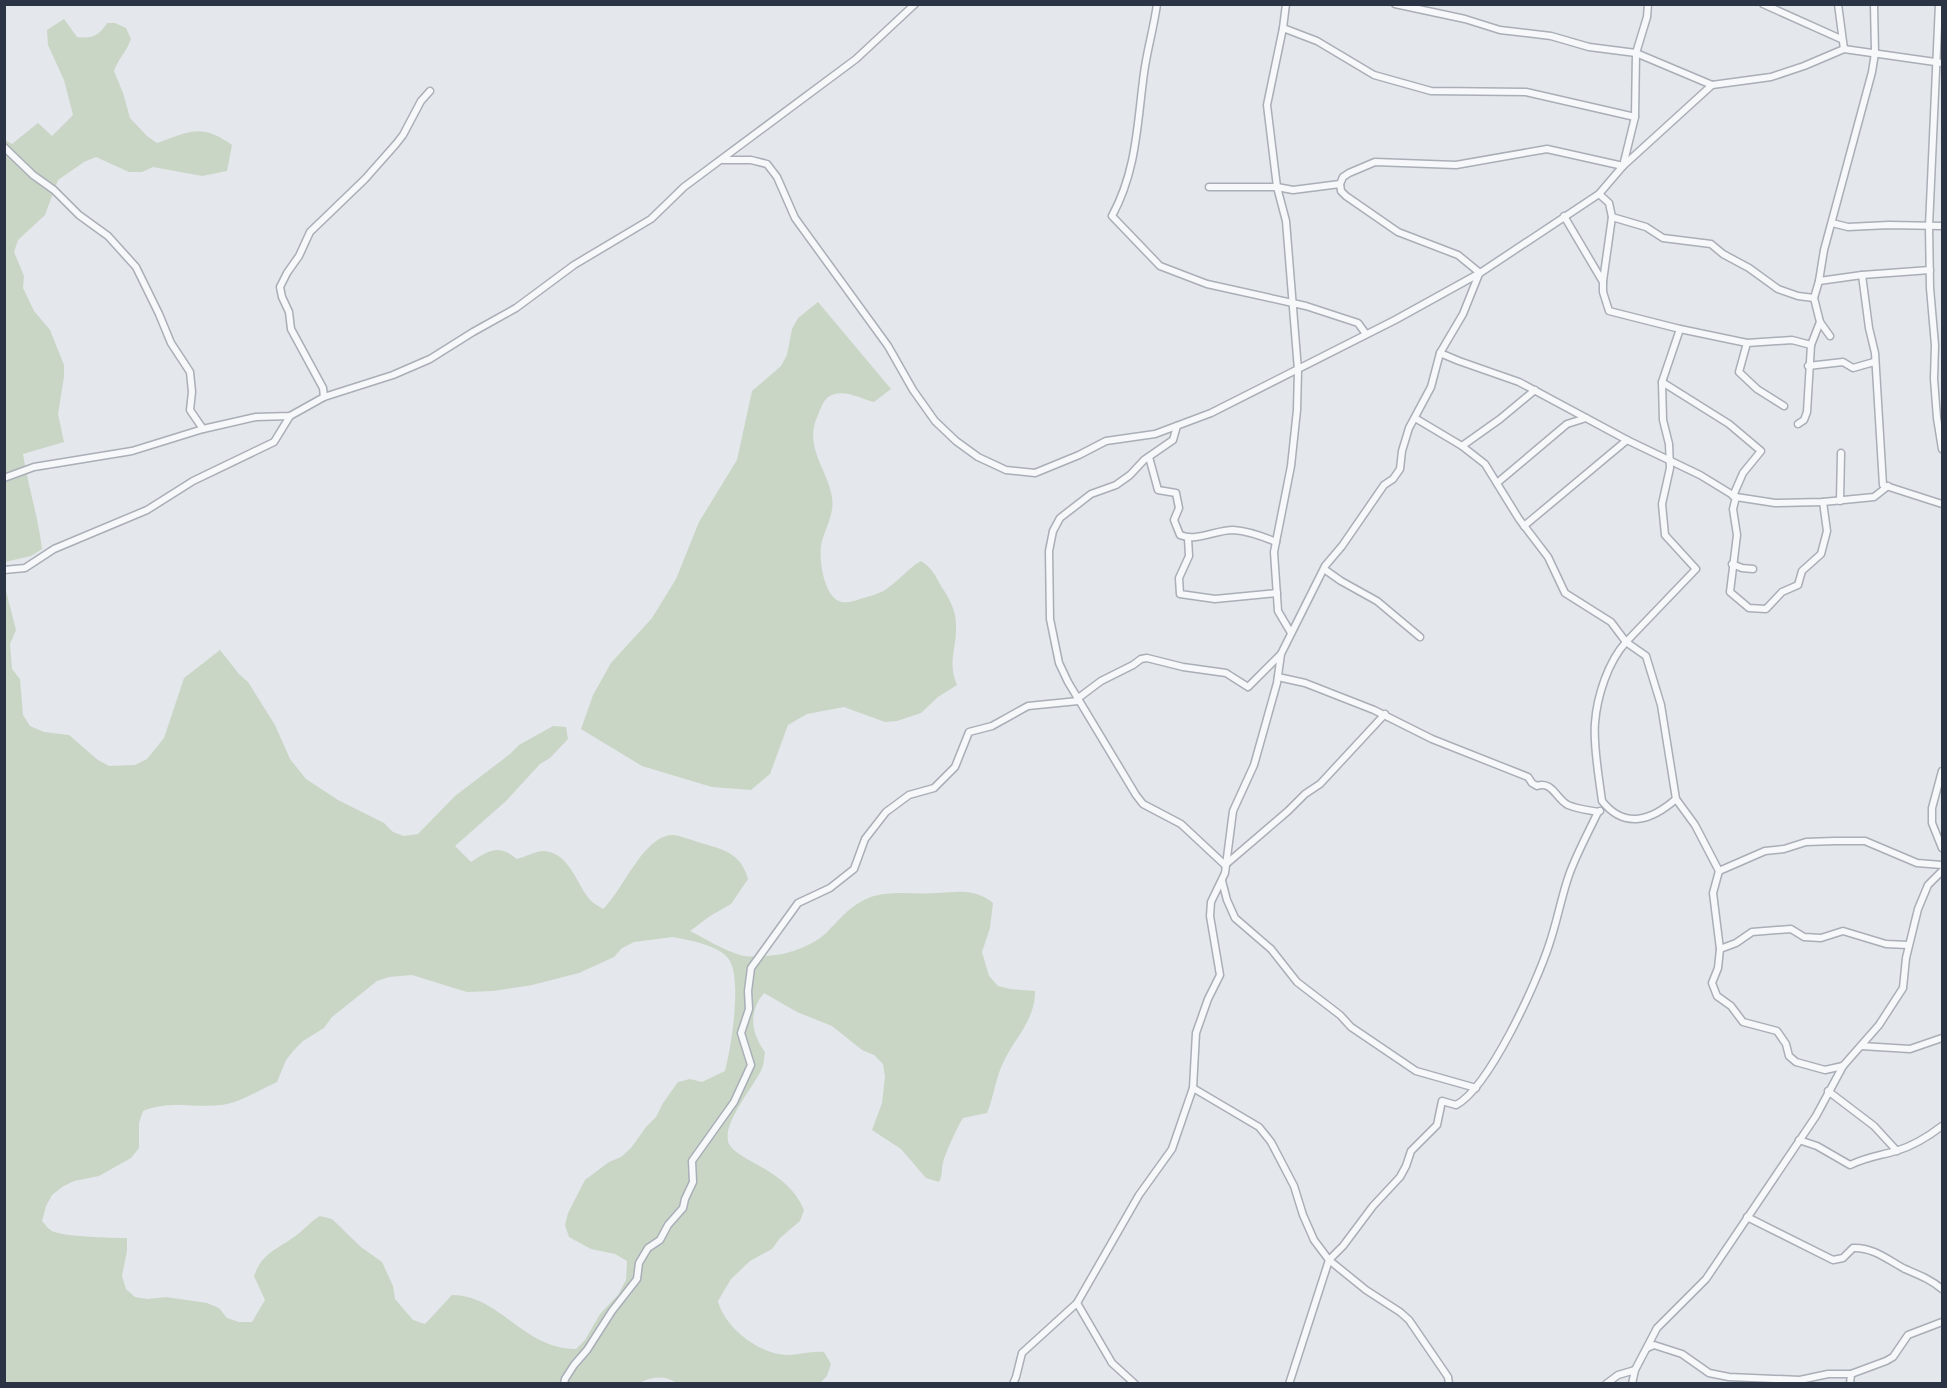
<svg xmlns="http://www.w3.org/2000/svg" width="1947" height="1388" font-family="Quicksand,sans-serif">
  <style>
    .green { fill: #c9d6c5; fill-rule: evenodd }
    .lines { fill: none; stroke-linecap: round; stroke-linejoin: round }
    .minor-casing { stroke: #a9aeb7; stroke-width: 9 }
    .minor { stroke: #f7f8fa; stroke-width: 6 }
  </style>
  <rect width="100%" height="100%" fill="#e4e7ec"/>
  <g class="green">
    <path d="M64,19L77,37C92,39 99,36 107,23H115L126,28L131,39C127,51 118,59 114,71L123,93L130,118L147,136L157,143C190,131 202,123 232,145L227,171L202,176L153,167L142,172H129L96,157L84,162L58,180L45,215L18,240L14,252L24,276L23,288L34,311L50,330L64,365V377L58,414L64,442L23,454C28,486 38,516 42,549L31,556L5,562L4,139L12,144L38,123L52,136L73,115L64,80L48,45L47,30Z"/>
    <path d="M818,302L891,389L874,402C860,399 840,386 826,399C823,402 820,410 818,415C803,446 827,468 832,497C835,515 824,529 821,546C819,561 824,598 842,602C847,603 855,601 860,599C870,596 881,594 889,587C901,579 908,568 921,561C932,568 935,575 941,586C949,598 956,610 956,625C957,648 947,662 957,685L938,697L921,713L897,721L885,722L844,707L807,714L788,725L770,774L751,790L712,787L642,766L581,729L593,695L611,663L652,618L676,579L699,522L737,460L752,391L781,366L787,355L792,329L798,318Z"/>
    <path d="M4,583L16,630L10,644L12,669L20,679L23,715L30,726L44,732L69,735L98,760L109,766L135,765L147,759L164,738L184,678L220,650L239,674L248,682L275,725L290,759L306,779L338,800L384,823L393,832L404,836L418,834L455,796L510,754L519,745L553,726L566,727L568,739L550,758L540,764L506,801L455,846L471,862C490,850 498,844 517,859C525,857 536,851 544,851C570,853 576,884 591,901C594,904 599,906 603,909C623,891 643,836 672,835C680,835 699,843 708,845C729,851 742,857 748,879L731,904L710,916L690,931C706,939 723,950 740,955C750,958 766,956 776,955C792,953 815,944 826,933C838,921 848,908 864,900C886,889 913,895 936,893C959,892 974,888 993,903L990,928L982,952L989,976L998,986L1010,989L1035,991C1035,1021 1015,1037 1003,1063C995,1080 994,1096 987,1113L963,1118C958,1126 945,1153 943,1163C941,1171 943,1175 939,1182L926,1178L901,1149L872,1130L882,1103L885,1077L883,1064L874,1055L862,1050L832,1026L797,1012L764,993C748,1012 751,1033 765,1052C764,1057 764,1062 763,1066C756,1085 720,1124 729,1144C733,1151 741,1155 747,1159C771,1172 793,1184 804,1210L800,1221L780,1238L772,1249L750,1261L731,1279L718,1301C725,1328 758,1353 786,1355C799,1355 811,1351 824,1352L831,1364L827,1376L819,1384H678C665,1374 651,1377 637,1384L5,1383ZM673,937C688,940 718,945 728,958C743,977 731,1048 725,1071L702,1082L690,1079L678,1082L663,1103L656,1117L646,1127L631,1148L621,1157L609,1162L585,1180L568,1213L565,1225L569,1237L591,1249L615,1254L627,1261L626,1280L618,1295L600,1314L585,1340L576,1349C523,1349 500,1295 452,1295L425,1324L413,1320L395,1299L393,1286L382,1262L361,1247L332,1219L320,1216C311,1221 306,1228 298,1234C279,1249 263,1251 254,1276L265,1300L252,1322H239L227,1318L219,1308L207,1303L166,1297L147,1299L135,1297L126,1289L122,1276L127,1251V1238C112,1238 64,1237 52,1231C48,1229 45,1224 42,1221L46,1206L52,1195L62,1187L74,1181L99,1176L131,1158L139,1148V1123L143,1111C169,1100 194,1108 221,1105C241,1103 258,1090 277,1082L286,1060L294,1050L303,1041L324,1028L332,1017L377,981L389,977L412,975L467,992L493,991L532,985L579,973L614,957L622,948L634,942Z"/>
  </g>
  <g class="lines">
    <g class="minor-casing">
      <g id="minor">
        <path d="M1157,4C1154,27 1147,50 1144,73C1137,124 1137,170 1112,216L1160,266L1207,284L1306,306L1358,323L1366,334"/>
        <polyline points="1286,4 1283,28 1267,105 1277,187 1286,221 1298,370 1297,410 1291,466 1274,552 1278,611 1291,633"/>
        <polyline points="1395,4 1465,19 1500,30 1551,36 1589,47 1636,53 1712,85"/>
        <polyline points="1763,4 1841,39"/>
        <polyline points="1838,4 1844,49"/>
        <polyline points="1939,4 1929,226 1930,288 1935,345 1934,379 1937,418 1942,449"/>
        <polyline points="1283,28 1317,41 1374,75 1431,91 1526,92 1635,117"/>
        <polyline points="4,147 33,175 54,190 79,215 108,236 136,267 159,314 171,343 190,372 192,392 190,410 203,429"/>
        <polyline points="723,160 751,160 767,164 777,177 795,218 888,346 913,390 935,421 956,441 978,457 1006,470 1035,473 1079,455 1106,441 1155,434 1211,413 1395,320 1480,273 1599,194 1623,166 1712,85 1771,77 1804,66 1844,49 1942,63"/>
        <polyline points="1340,184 1341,191 1346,196 1398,232 1458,255 1480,273"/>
        <polyline points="1209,187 1277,187 1293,190 1340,184 1343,177 1349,173 1375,162 1456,165 1547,149 1623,166 1635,117 1636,53 1647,17 1648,4"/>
        <polyline points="1599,194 1609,203 1612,217 1603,281"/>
        <polyline points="1564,216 1603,282 1603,292 1609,311 1680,329 1747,343 1792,340 1811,345"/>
        <polyline points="1612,217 1646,227 1663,238 1711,244 1723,254 1749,268 1778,289 1798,296 1814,298"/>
        <polyline points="1832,223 1848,227 1889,225 1942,226"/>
        <polyline points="1862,275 1869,328 1875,353 1883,485 1942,504"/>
        <polyline points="1819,281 1862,275 1930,270"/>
        <polyline points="1830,336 1820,322 1814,298 1819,281 1824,250 1872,72 1875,53 1874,4"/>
        <polyline points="1747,343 1739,372 1757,389 1784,406"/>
        <polyline points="1440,353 1459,361 1519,382 1627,440 1700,475 1736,497 1775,503 1823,502 1874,497 1888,486"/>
        <polyline points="1808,366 1843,362 1853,368 1874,362"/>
        <polyline points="1662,382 1729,424 1761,451 1743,473 1733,496"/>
        <polyline points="324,397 323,388 291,329 289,312 282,297 280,287 287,273 299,256 310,232 365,179 396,144 403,135 421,101 430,91"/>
        <path d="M1415,418L1462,446L1485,464L1519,519L1548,557L1565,593L1611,622L1626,642C1608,662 1597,696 1595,723C1593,745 1599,778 1602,801C1625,830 1652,820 1676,799L1695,825L1719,871L1765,851L1784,849L1806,842L1835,841H1865L1917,863L1942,865"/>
        <polyline points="1798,424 1804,420 1807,412 1811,345 1820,322"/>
        <polyline points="1177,426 1173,440 1144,460 1130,475 1116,485 1091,494 1060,518 1053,531 1049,551 1050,619 1059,663 1068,682 1136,795 1143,804 1181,824 1225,865 1288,811 1305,794 1320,784 1385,714"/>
        <polyline points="1462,446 1500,419 1535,390"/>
        <path d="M1149,457L1158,490L1176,493L1179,508L1174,520L1180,535C1197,542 1215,530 1233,530C1248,531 1262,536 1276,542"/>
        <polyline points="4,478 34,467 132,451 203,429 256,417 290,416 324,397 393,375 430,359 473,332 516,308 574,265 651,219 684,187 856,59 915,4"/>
        <polyline points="1497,483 1567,424 1586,418"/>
        <polyline points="1736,497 1733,509 1737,535 1730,592 1749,608 1766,609 1782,592 1798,585 1802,571 1821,554 1827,531 1823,502"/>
        <polyline points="1840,501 1841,453"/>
        <polyline points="1524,526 1627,440"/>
        <polyline points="1188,538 1189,556 1179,578 1180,594 1215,599 1277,593"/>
        <polyline points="1732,564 1742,568 1753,569"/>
        <polyline points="1324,569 1341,581 1377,601 1420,637"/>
        <polyline points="4,570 25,568 54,549 147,510 193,481 274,442 290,416"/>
        <path d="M1278,677L1305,683L1374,710L1432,739L1528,777L1532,783L1537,786C1552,780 1557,800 1568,805C1577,809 1588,810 1598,812L1600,811"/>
        <polyline points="1077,699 1101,681 1133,665 1141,659 1147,658 1183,667 1226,673 1248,687 1280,655"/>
        <polyline points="1942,771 1932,808 1932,823 1942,848"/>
        <polyline points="1676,799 1661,705 1646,656 1626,642 1696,569 1665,535 1662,504 1670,468 1669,444 1663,420 1662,382 1680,329"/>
        <polyline points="1719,871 1713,893 1720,949 1718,968 1712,983 1717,996 1731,1006 1743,1022 1777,1031 1786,1044 1789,1056 1796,1062 1825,1070 1843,1066"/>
        <polyline points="1222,881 1227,900 1235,918 1271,949 1297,982 1340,1015 1351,1027 1416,1071 1476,1088"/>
        <polyline points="1720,949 1736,943 1752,932 1791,929 1804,937 1821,938 1843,931 1886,944 1908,945"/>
        <polyline points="1861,1046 1910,1049 1942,1038"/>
        <polyline points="1193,1088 1259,1127 1271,1142 1294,1186 1303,1215 1314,1240 1329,1260 1366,1290 1400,1312 1409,1320 1448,1377 1449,1384"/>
        <polyline points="1828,1091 1874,1126 1897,1151"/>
        <path d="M1799,1140L1817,1146L1850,1165C1867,1157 1878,1156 1896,1151C1913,1146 1929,1136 1942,1126"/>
        <path d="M1747,1217L1833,1260L1843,1258L1853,1248C1873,1247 1888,1260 1905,1269C1919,1275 1930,1279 1942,1289"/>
        <polyline points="1077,1303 1112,1363 1135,1384"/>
        <polyline points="1647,1348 1654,1345 1682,1354 1709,1373 1729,1377 1800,1380 1828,1374 1851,1374 1886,1361 1893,1357 1908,1335 1942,1322"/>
        <polyline points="564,1384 565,1379 574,1365 587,1350 612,1311 637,1279 639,1263 648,1248 660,1240 668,1225 683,1208 685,1199 693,1182 692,1161 734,1102 751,1065 741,1033 749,1009 748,991 751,968 798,903 830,888 854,869 865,839 886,812 909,795 934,788 955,767 969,732 992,726 1028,706 1078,701"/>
        <polyline points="1013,1384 1016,1377 1022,1353 1077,1303 1139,1195 1172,1149 1193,1088 1196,1033 1208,999 1220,975 1210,916 1211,902 1225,873 1233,811 1254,765 1277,683 1281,654 1325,566 1342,546 1384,485 1393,479 1400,469 1402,451 1409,428 1431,387 1440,353 1463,314 1479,274"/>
        <path d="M1289,1384L1329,1260L1343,1246L1373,1206L1400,1177L1406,1166L1411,1151L1437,1125L1442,1101L1456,1105C1489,1088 1537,982 1549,945C1557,922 1561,898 1569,875C1577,853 1588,833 1598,812"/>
        <polyline points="1606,1384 1618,1375 1635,1370"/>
        <polyline points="1632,1384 1635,1370 1657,1328 1706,1279 1816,1116 1843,1066 1879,1025 1903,988 1906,958 1918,909 1928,885 1942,871"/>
        <polyline points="1850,1384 1851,1374"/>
      </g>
    </g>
    <use href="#minor" class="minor"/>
  </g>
  <rect width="1947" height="1388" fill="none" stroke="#2b3445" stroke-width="12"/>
</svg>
